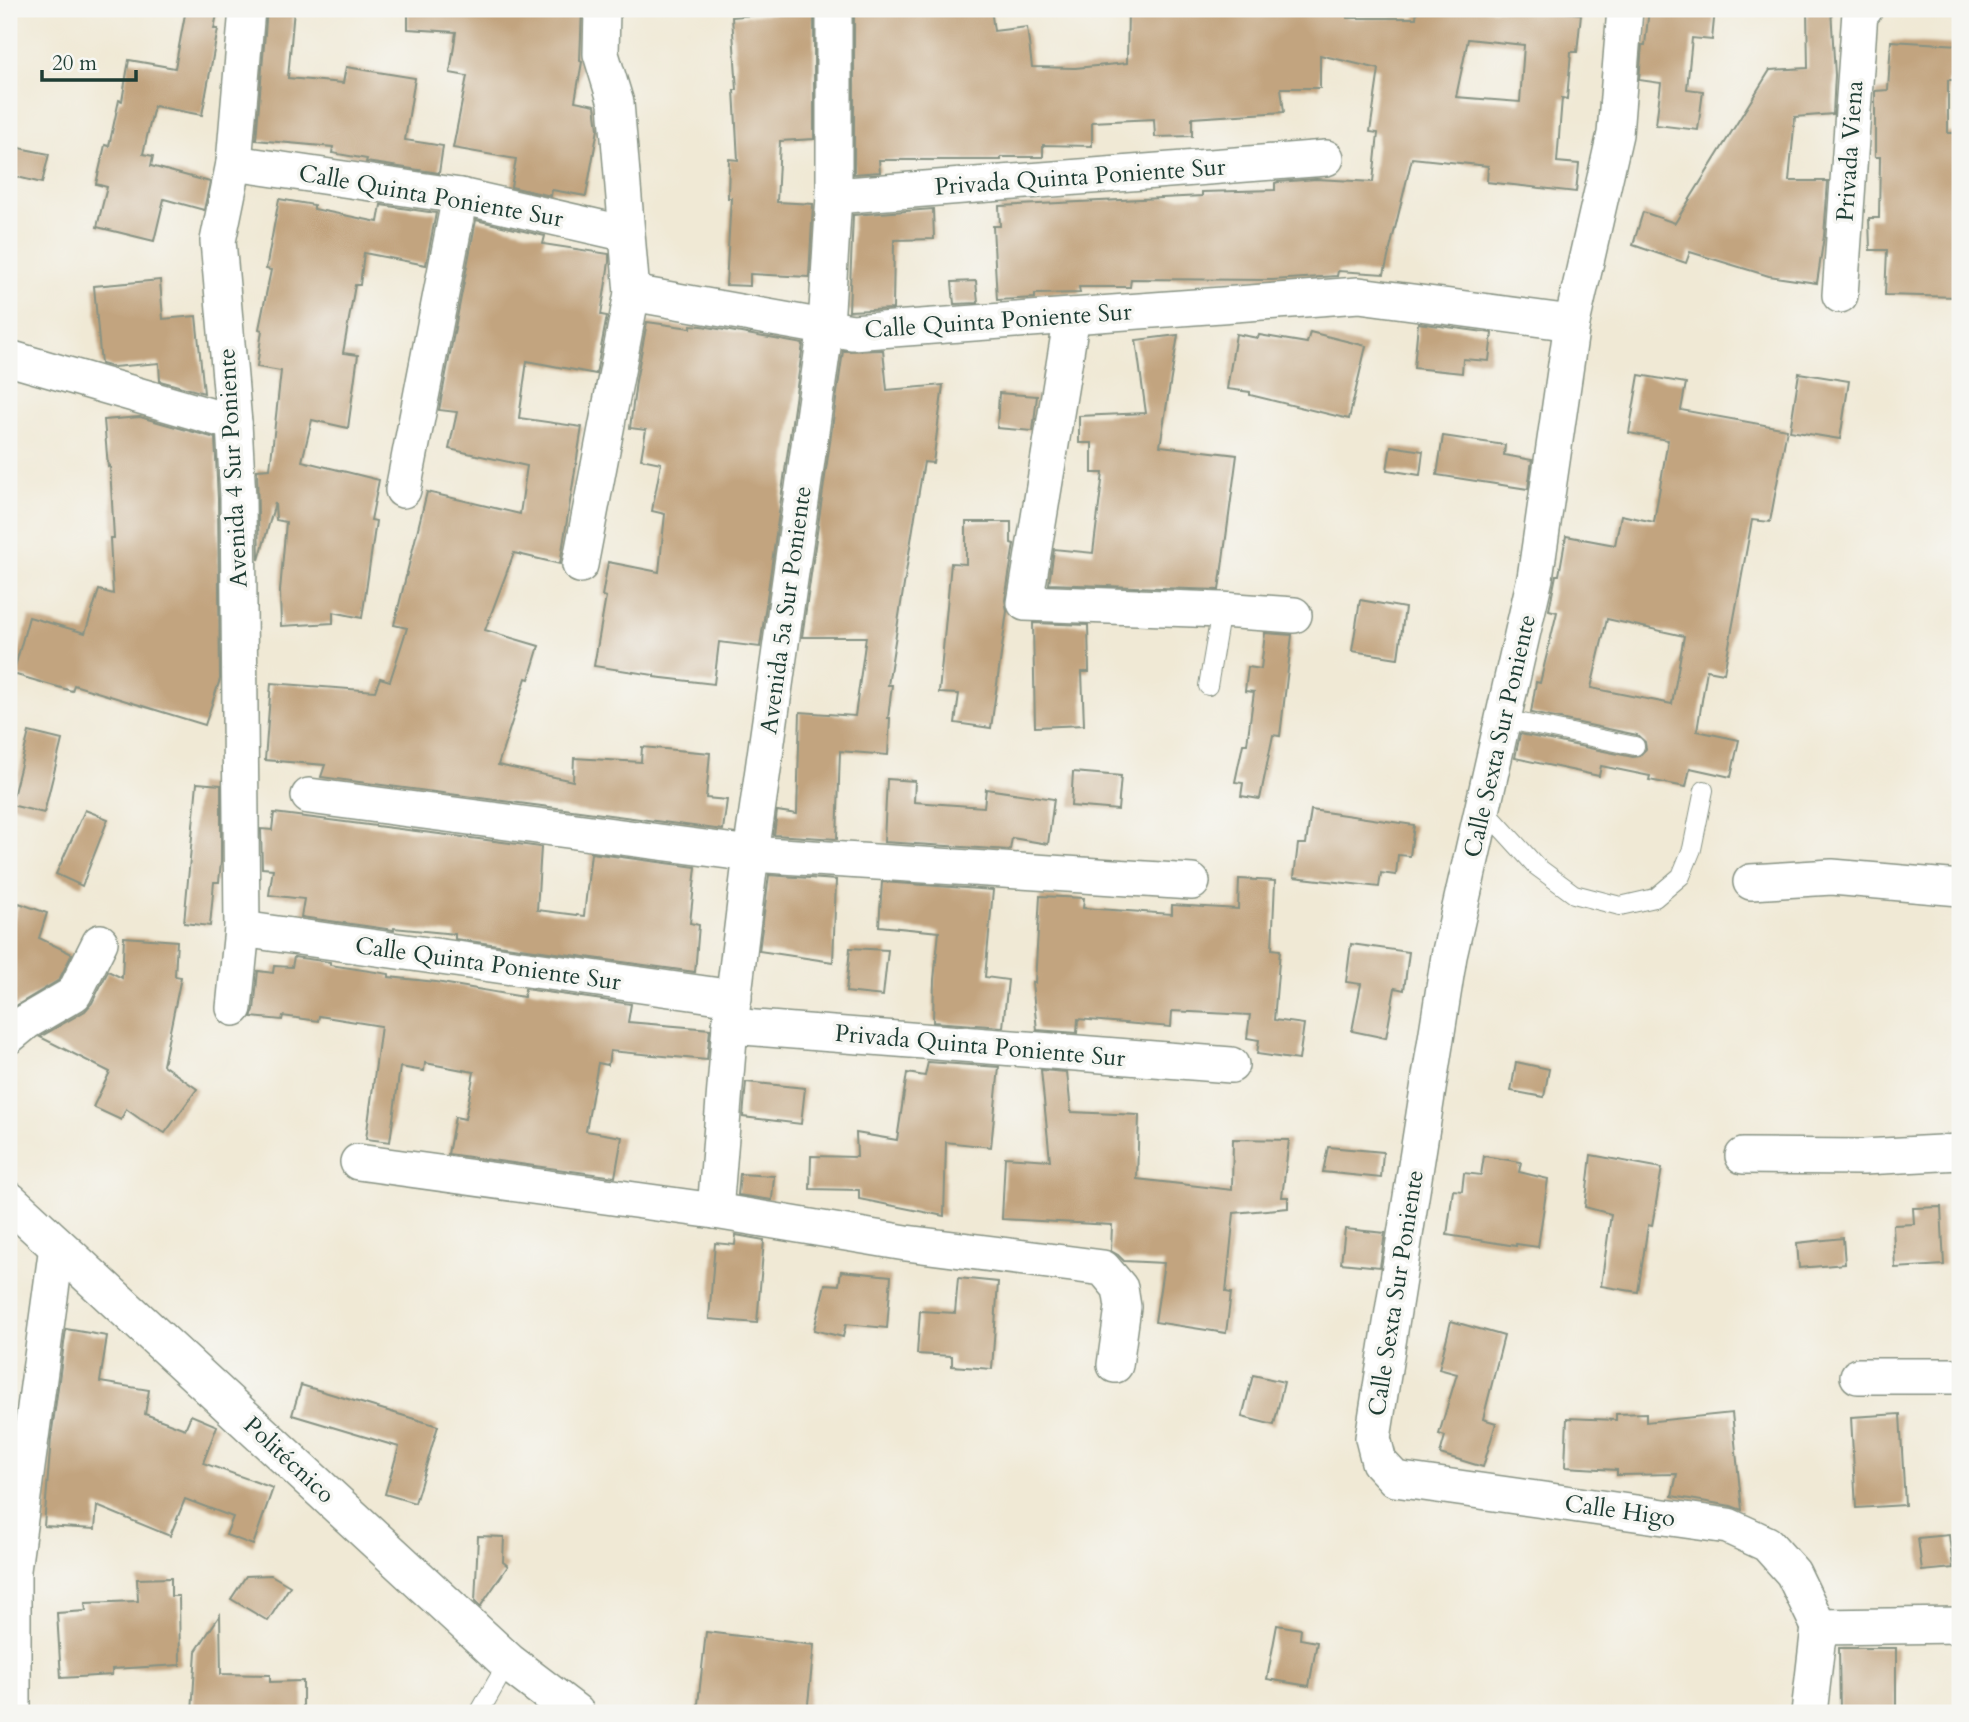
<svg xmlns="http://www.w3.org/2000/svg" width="1969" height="1722" font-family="Cardo,serif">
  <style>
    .building { fill: #c2a47f; fill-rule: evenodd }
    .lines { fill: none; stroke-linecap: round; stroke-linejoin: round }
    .service-casing { stroke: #889384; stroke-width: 20 }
    .minor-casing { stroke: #889384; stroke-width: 38 }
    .tertiary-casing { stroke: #889384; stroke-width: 41 }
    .service { stroke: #fff; stroke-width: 18 }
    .minor { stroke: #fff; stroke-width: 35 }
    .tertiary { stroke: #fff; stroke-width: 38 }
    .labels { text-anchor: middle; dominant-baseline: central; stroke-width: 7; stroke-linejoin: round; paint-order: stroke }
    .street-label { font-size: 24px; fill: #1f3d34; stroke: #f6f6f2 }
  </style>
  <rect width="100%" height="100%" fill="#f6f6f2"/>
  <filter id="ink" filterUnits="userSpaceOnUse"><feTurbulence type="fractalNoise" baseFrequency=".0143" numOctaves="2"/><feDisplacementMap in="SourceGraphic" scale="14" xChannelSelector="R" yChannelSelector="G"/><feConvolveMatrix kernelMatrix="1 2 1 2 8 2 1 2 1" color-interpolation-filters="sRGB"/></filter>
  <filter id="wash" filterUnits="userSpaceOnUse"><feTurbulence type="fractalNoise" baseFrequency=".00686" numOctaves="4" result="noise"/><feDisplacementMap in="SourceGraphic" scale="28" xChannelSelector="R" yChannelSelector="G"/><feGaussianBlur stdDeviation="1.57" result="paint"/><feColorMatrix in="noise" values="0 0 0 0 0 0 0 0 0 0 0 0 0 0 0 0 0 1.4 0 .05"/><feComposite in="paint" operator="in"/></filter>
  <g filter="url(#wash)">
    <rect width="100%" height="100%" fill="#f0e9d5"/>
    <g id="blocks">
      <g class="building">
        <polygon points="186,9 218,9 214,29 218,29 202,115 154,106 143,154 153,156 151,166 210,182 204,210 164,199 154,241 97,227 107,187 96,184 105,145 109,146 119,100 122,101 129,60 175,68"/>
        <polygon points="267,9 294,9 288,78 343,83 346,67 415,78 405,140 443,146 439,173 366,162 367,159 332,153 333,147 256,140"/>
        <polygon points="408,9 582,9 580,61 582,62 575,101 595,105 598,129 586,196 552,190 551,196 511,187 516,159 453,148 467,76 450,73 456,32 408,29"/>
        <path d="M854,9H991L994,31L1027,27L1032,67L1075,68L1127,63L1128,9H1194V15L1255,12V9H1347V18H1416L1417,9H1539L1581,14L1577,52H1571L1567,99L1562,98L1557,162L1579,164L1576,192L1487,182L1488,166L1412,158L1384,274L1338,271L1337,276L1272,280L1131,279L1130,287H1079L1080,293L1035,294V298L997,300L993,226H1000L999,206L1202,196V192L1275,190V183L1278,182L1316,179L1373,182L1378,133L1370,132L1379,69L1320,55V88H1281L1284,112L1192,118V136L1155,137L1154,119L1092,122V146L1043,145V157H1001V160H879L880,172L854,174ZM1468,39L1524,45L1520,102L1456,97Z"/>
        <polygon points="1649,9 1715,9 1712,40 1692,38 1687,89 1703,91 1698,130 1656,125 1661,83 1639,80 1642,45 1645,45"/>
        <polygon points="1807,9 1831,9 1835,75 1833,114 1795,117 1789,181 1828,181 1824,236 1817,283 1769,276 1690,252 1686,263 1633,245 1643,212 1675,223 1770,70 1808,68"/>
        <polygon points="814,10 814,139 780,141 777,202 813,204 809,277 750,274 750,286 726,285 731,198 728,198 729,159 738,160 734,90 737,90 732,17"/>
        <polygon points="1891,41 1960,45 1960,80 1948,80 1948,133 1959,133 1959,297 1885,295 1887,250 1870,250 1869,218 1879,218 1880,157 1875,157 1875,91 1888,90"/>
        <polygon points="9,146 49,154 42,183 9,175"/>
        <polygon points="279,199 314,205 314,209 378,222 381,205 436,213 426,265 364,253 360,285 355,285 343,353 358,355 348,428 312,420 302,461 379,480 371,520 376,521 362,618 333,612 333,623 281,626 280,591 286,522 276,520 275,503 259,560 257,470 270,469 281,371 257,367 262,330 259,329 271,270 266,269"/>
        <polygon points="933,209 934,239 894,240 893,309 849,311 853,215"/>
        <polygon points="476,220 545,236 543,244 609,254 609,262 601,315 607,316 596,374 527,361 519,418 582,427 560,564 514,553 485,630 539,646 529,679 526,678 498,765 573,781 574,758 641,762 642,747 710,753 706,798 727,800 723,830 321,777 325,765 265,760 271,683 375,691 380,678 390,681 407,628 394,625 427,492 520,514 527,466 449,449 457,412 439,410"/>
        <polygon points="160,280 163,319 196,316 204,393 160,381 159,363 113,367 101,364 94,286"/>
        <polygon points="976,281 978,303 954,304 952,282"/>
        <polygon points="647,322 691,328 691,325 702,326 803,344 760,647 719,642 714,684 654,677 654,675 594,666 606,597 602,596 608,562 659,572 665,514 652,511 661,463 641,459 646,430 630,428 636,381"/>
        <polygon points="1418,323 1492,333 1489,361 1463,359 1462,373 1414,368"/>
        <polygon points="1310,332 1366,346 1349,419 1250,395 1250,392 1227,389 1236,334 1258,338 1259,335 1307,343"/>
        <polygon points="1178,335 1160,446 1237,455 1219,590 1049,584 1054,549 1093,553 1103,473 1092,473 1092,443 1079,443 1079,416 1146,413 1136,340"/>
        <polygon points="883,350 887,390 943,385 933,463 924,462 918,497 888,685 892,685 888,718 890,718 888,755 840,751 837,839 774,835 777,811 797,814 800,712 855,716 866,637 802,637 843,351"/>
        <polygon points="1799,373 1849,381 1840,439 1790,431"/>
        <path d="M1639,375L1686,383L1681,410L1787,429L1770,522L1752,520L1724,673L1707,670L1697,731L1739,740L1731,777L1690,768L1686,787L1649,780L1650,776L1601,766L1599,776L1515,758L1520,734L1633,757L1639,756L1646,749L1645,742L1637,735L1531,713L1536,682L1540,683L1557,612L1549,610L1556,575H1559L1566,536L1615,545L1621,515L1654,522L1668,440L1629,433ZM1607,619L1684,636L1672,704L1591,688Z"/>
        <polygon points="999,393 1037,396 1033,431 997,428"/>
        <polygon points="140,417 215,438 218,499 220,679 205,725 74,685 72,691 13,674 29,617 85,633 99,590 113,594 110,538 114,538 110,466 108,467 104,420"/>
        <polygon points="1443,436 1505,445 1504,455 1532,460 1528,489 1437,475"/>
        <polygon points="1391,446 1423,451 1420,475 1387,470"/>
        <polygon points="966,522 1011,522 1011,543 1014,544 1005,600 1007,611 991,728 955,723 959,694 939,693 951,563 966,564"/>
        <polygon points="1360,600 1405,608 1398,658 1352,651"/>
        <polygon points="1033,623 1088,625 1089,672 1082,672 1084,725 1035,727"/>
        <polygon points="1265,633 1292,635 1280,736 1273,735 1260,799 1241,796 1243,783 1235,782 1243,744 1247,744 1254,692 1245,691 1248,667 1261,669"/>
        <polygon points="29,732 62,740 44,813 11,805"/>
        <polygon points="1073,772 1121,776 1118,810 1071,806"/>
        <polygon points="887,779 915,781 914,802 984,807 986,789 1054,799 1048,844 1012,838 1010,850 884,842"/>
        <polygon points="197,783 221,785 221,862 219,882 214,882 210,926 184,923"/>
        <polygon points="85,810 108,819 82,886 56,874"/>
        <polygon points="1311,810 1414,825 1410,856 1398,855 1396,875 1381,873 1379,887 1294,877 1298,844 1306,844"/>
        <polygon points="274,813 541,847 537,910 584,916 591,853 696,867 690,923 699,925 695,972 455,939 455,934 394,928 394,930 301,917 304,899 269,895 273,869 262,868 261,829 272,830"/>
        <polygon points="769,875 836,880 833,962 759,951"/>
        <polygon points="1239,879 1275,881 1272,949 1280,950 1274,1020 1304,1024 1299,1060 1257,1054 1259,1040 1247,1038 1250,1015 1172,1011 1171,1027 1078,1019 1077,1033 1037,1030 1032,982 1035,983 1040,896 1084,898 1083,908 1172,914 1172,905 1238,909"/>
        <polygon points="882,882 993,890 985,977 1008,980 1003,1027 933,1022 934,980 939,932 879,926"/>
        <polygon points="19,903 47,913 39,938 72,954 59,980 9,1010 9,933"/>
        <polygon points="124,937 177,941 175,976 181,977 163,1065 197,1089 165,1133 140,1119 126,1109 121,1120 93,1107 110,1072 40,1037 85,1011 92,1003 108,971 122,978"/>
        <polygon points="1351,944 1409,952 1404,990 1395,988 1386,1038 1352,1031 1361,984 1346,982"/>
        <polygon points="850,948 888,950 883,996 846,992"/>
        <polygon points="294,957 330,962 330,965 389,974 389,977 436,982 524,997 525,989 631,1004 628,1022 710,1029 707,1060 610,1051 608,1065 598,1063 586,1131 622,1137 615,1177 448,1154 455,1117 465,1119 474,1072 425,1063 424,1071 400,1067 390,1142 366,1139 381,1026 319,1016 318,1021 283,1016 282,1020 251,1017 254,1010 258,971 273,973 274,966 292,967"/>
        <polygon points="928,1062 999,1067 991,1147 946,1142 944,1216 859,1199 859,1190 810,1189 811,1156 857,1157 856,1133 897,1140 907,1073 925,1076"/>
        <polygon points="1516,1062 1549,1069 1544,1097 1511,1091"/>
        <polygon points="1041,1070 1067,1072 1071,1112 1139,1115 1137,1179 1232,1190 1233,1139 1289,1140 1282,1197 1288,1197 1288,1208 1234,1213 1226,1292 1231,1293 1226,1333 1155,1322 1164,1263 1124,1261 1118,1255 1111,1251 1112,1225 1002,1219 1005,1157 1050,1160"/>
        <polygon points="746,1082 805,1088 801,1124 743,1117"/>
        <polygon points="1328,1147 1383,1152 1381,1178 1323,1172"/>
        <polygon points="1591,1155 1662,1168 1652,1226 1648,1225 1638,1292 1601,1286 1611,1214 1585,1207"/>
        <polygon points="1484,1156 1521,1162 1519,1172 1548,1179 1538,1247 1516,1244 1516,1246 1447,1235 1453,1190 1462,1191 1464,1173 1481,1175"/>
        <polygon points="740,1174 774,1176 772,1200 738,1195"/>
        <polygon points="1941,1207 1944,1265 1895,1268 1893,1225 1914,1224 1913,1208"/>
        <polygon points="1345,1229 1385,1233 1380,1267 1341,1263"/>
        <polygon points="736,1235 764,1240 757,1323 709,1319 715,1243 735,1245"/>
        <polygon points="1843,1238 1845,1264 1799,1268 1797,1243"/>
        <polygon points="841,1271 891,1276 887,1328 846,1324 843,1337 814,1330 825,1284 839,1285"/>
        <polygon points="958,1278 998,1282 992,1369 952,1366 952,1356 917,1354 920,1311 955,1313"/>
        <polygon points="1451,1321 1504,1336 1483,1419 1496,1423 1483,1467 1440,1454 1445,1436 1439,1434 1457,1374 1439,1369"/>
        <polygon points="66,1329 107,1336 100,1382 149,1390 145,1414 185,1429 191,1415 217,1426 203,1463 273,1488 253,1545 226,1535 233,1517 185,1499 170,1536 97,1506 95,1529 44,1526 51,1438"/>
        <polygon points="1253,1375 1284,1382 1274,1425 1242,1417"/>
        <polygon points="301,1385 438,1426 415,1503 385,1494 399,1447 292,1415"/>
        <polygon points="1646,1413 1646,1422 1732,1413 1742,1510 1731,1506 1672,1496 1677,1474 1617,1475 1617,1470 1565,1467 1567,1418 1616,1420 1616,1414"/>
        <polygon points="1900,1414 1905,1505 1856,1508 1851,1417"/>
        <polygon points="1949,1535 1953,1568 1922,1571 1918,1538"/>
        <polygon points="478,1536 504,1537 503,1562 508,1566 480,1607 475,1602"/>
        <polygon points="271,1575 290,1586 268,1621 231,1599 246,1576"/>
        <polygon points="171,1578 171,1596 179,1596 180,1665 112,1669 112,1675 61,1678 57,1613 86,1611 85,1603 138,1601 137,1579"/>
        <polygon points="220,1615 221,1674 270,1675 270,1682 303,1681 303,1713 192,1713 196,1651"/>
        <polygon points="1277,1625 1301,1629 1300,1639 1317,1642 1309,1686 1267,1679"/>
        <polygon points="706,1632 814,1645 807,1713 697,1713"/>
        <polygon points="1839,1648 1896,1648 1896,1713 1840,1713"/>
      </g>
    </g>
  </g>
  <g filter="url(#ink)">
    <use href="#blocks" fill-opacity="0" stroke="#889384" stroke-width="2"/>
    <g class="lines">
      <g class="service-casing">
        <g id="service">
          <polyline points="1208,686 1221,610"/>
          <polyline points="1503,719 1635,746"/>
          <polyline points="1483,808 1536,866 1574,894 1620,906 1655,898 1681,876 1692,849 1704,790"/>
          <polyline points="479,1713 508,1662"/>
        </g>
      </g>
      <g class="minor-casing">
        <g id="minor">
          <polyline points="1625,9 1615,134 1572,323 1535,578 1449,956 1373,1438 1379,1462 1395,1479 1728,1526 1767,1544 1793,1573 1819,1627"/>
          <polyline points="234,163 460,196 627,234"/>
          <polyline points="834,196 1326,158"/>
          <polyline points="632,293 852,332 1359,295 1572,323"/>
          <polyline points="1840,295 1860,12 1865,9"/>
          <polyline points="1072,316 1025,603 1221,610 1294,615"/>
          <polyline points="9,358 234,423"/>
          <polyline points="403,490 460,196"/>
          <polyline points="580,565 632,293 616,103 601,54 602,9"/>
          <polyline points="309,796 751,854 1192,882"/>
          <polyline points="1751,882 1832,877 1960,888"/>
          <polyline points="242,929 734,998"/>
          <polyline points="234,1008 242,929 238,498 234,423 218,241 234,163 247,9"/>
          <polyline points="730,1026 1231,1065"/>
          <polyline points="9,1036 26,1022 74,994 100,942"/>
          <polyline points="1743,1156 1863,1157 1960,1152"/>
          <polyline points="358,1162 715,1211 906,1243 1103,1268 1120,1288 1123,1307 1115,1365"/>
          <polyline points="715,1211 730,1026 751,854 826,326 834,196 834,9"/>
          <polyline points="1858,1376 1960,1376"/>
          <polyline points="1819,1627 1960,1625"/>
          <polyline points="13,1713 13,1570 57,1246"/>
          <polyline points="1809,1713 1819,1627"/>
        </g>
      </g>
      <g class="tertiary-casing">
        <polyline id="tertiary" points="9,1201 508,1662 575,1713"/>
      </g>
      <use href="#service" class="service"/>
      <use href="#minor" class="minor"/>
      <use href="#tertiary" class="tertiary"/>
    </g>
  </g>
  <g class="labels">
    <g class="street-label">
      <text transform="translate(1850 151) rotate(-86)">Privada Viena</text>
      <text transform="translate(1080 177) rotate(-4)">Privada Quinta Poniente Sur</text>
      <text transform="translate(431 196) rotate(10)">Calle Quinta Poniente Sur</text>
      <text transform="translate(998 321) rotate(-4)">Calle Quinta Poniente Sur</text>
      <text transform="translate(233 468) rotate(-93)">Avenida 4 Sur Poniente</text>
      <text transform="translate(786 610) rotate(-82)">Avenida 5a Sur Poniente</text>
      <text transform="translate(1500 736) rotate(-77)">Calle Sexta Sur Poniente</text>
      <text transform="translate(488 964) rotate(8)">Calle Quinta Poniente Sur</text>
      <text transform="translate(980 1046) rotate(5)">Privada Quinta Poniente Sur</text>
      <text transform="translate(1396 1293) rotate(-81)">Calle Sexta Sur Poniente</text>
      <text transform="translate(289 1460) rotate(43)">Politécnico</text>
      <text transform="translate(1620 1511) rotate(8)">Calle Higo</text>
    </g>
  </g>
  <rect width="1969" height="1722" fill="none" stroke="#f6f6f2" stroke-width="35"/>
  <path d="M42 70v10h94v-10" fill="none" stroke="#1f3d34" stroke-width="3.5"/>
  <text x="52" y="70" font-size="21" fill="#1f3d34" stroke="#f6f6f2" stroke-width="5" paint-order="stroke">20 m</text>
</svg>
